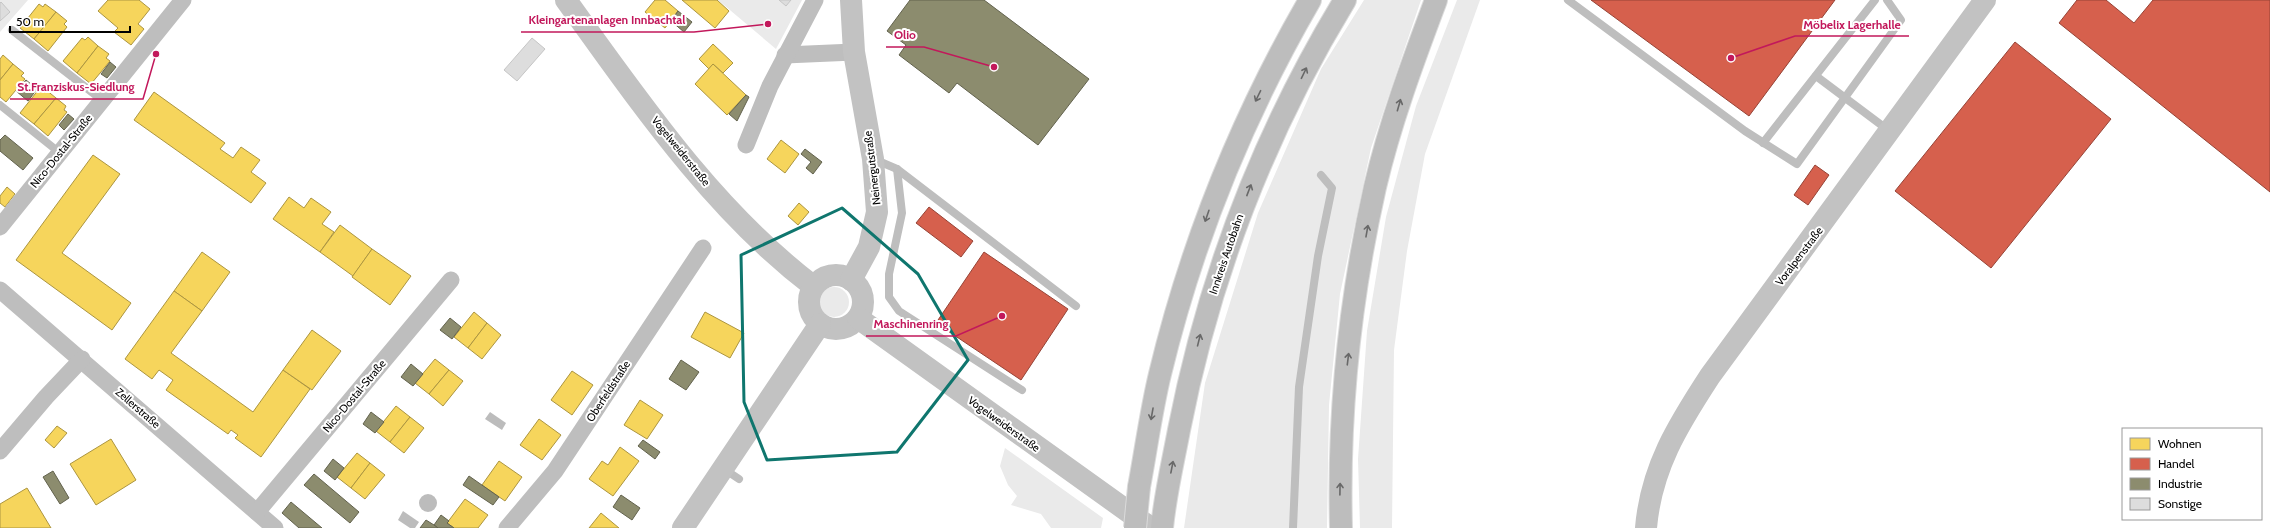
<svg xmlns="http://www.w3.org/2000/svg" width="2270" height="528" font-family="Cabin,sans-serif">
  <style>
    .green { fill: #eaeaea }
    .water { fill: #bcbcbc }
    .homes { fill: #f6d55c; stroke: #ac9540 }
    .shops { fill: #d6604d; stroke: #964336 }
    .industry { fill: #8c8c6e; stroke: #62624d }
    .building { fill: #ddd; stroke: #c5c5c5 }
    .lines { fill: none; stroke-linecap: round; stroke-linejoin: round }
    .highway-casing { stroke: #dbdbdb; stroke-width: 24 }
    .lane { stroke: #bebebe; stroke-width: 8 }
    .street { stroke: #bebebe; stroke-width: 17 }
    .secondary { stroke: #c2c2c2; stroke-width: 22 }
    .highway { stroke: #bdbdbd; stroke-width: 22 }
    .highway-bridge-casing { stroke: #dbdbdb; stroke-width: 24; stroke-linecap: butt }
    .highway-bridge { stroke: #bdbdbd; stroke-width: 22 }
    .oneway { stroke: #686868 }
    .marked { fill: none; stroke: #0f766e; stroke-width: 3; stroke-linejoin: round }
    .labels { text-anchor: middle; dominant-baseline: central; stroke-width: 4; stroke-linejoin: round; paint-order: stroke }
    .street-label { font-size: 11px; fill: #000; stroke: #fff }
    .leader { fill: none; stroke: #c2185b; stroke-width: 1.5 }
    .callout-dot { fill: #c2185b; stroke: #fff; stroke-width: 1.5 }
    .callout-label { font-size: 12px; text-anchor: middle; font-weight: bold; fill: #c2185b; stroke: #fff; stroke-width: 4; stroke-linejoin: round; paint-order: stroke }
  </style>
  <rect width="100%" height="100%" fill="#fff"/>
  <g class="green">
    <polygon points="0,0 28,0 0,32"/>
    <polygon points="718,0 802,0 776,49"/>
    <polygon points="1364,0 1421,0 1371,148 1340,294 1329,405 1327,528 1184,528 1205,383 1258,213 1321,69"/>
    <polygon points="1457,0 1480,0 1425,154 1407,251 1394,350 1392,528 1360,528 1358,459 1367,331 1386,217 1416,106"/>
    <circle cx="834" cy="302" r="15"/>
    <polygon points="1005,448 1103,518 1101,528 1051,528 1041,514 1011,505 1017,496 1008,485 1000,466"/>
  </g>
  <g class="water">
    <polygon points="490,412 506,423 502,430 485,419"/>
    <circle cx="428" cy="503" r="9"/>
    <polygon points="403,511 419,522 415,528 410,528 398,520"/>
  </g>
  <g class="homes">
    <polygon points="108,0 139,0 150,9 138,24 144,29 131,45 114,32 118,28 98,11"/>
    <polygon points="655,0 665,0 678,11 665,28 645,12"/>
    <polygon points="682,0 717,0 729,11 715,28"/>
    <polygon points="39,4 43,7 45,4 56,12 34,39 20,28"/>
    <polygon points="56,12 67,21 64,24 67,27 48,51 34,39"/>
    <polygon points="88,37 98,46 77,73 63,61 82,38 85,40"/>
    <polygon points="713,44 733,63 723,73 713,64 709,69 699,59"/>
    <polygon points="98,46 109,54 106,58 110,61 91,84 77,73"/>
    <polygon points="3,55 13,64 0,80 0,59"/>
    <polygon points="13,64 24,73 21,76 25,79 6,102 0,97 0,80"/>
    <polygon points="713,64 746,95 727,115 695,84"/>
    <polygon points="39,89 42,92 45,89 56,98 34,124 20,113"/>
    <polygon points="154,92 225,143 220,149 233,158 241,147 260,160 251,172 266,183 251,203 134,120"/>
    <polygon points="56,98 66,106 64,110 67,112 48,136 34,124"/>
    <polygon points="781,140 799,154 785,173 767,159"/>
    <polygon points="93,155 120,174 62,253 131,303 112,330 16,260"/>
    <polygon points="7,187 15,194 5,207 0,203 0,196"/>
    <polygon points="289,197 304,208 311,198 331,212 322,224 334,232 320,252 273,219"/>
    <polygon points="799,203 809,212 798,225 788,216"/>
    <polygon points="340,225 372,249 353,276 320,252"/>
    <polygon points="372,249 411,276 390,305 352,277"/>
    <polygon points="202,252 230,272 202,311 174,291"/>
    <polygon points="174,291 202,311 171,353 253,412 283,370 310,389 261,457 235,438 238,435 231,430 228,434 166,390 173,380 159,370 152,379 125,359"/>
    <polygon points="474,312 487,323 468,348 454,337"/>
    <polygon points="705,312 744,333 730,358 691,337"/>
    <polygon points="487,323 501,335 482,359 468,348"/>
    <polygon points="312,330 341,351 312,390 283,370"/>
    <polygon points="435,359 449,370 429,394 415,383"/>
    <polygon points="449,370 463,381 443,406 429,394"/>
    <polygon points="572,371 593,385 572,415 551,400"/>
    <polygon points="640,400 663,415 647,439 624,425"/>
    <polygon points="396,406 410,417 390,442 376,431"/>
    <polygon points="410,417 424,428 404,453 390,442"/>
    <polygon points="539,419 561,435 542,460 520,445"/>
    <polygon points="57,426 67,433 54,448 45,440"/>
    <polygon points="111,439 136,480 96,505 70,464"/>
    <polygon points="620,447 639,461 613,496 589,479 602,461 608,465"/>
    <polygon points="357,453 370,463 351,488 337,477"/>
    <polygon points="499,461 522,477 505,501 482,485"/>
    <polygon points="370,463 385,475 365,499 351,488"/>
    <polygon points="27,488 51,528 0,528 0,504"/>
    <polygon points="465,499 488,515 478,528 454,528 447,523"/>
    <polygon points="601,513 619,528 589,528"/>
  </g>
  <g class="shops">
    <polygon points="1591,0 1835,0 1749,116"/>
    <polygon points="2077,0 2106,0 2134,23 2153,0 2270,0 2270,192 2059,23"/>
    <polygon points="2015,42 2111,119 1991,268 1895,191"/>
    <polygon points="1815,165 1829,175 1808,205 1794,195"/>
    <polygon points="929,207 973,241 961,257 916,223"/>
    <polygon points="984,252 1068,309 1021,380 936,323"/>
  </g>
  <g class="industry">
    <polygon points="910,0 984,0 1089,79 1038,145 957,83 949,93 899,55 906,45 887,31"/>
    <polygon points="678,11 692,22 684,32 671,21"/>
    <polygon points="110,62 116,67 107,78 101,74"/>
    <polygon points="26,80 37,89 28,101 16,91"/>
    <polygon points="746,95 749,97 737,121 729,114"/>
    <polygon points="68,114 74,119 64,130 59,125"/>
    <polygon points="5,135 33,158 23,170 0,151 0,140"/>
    <polygon points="805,149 822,162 813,174 806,168 811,162 801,154"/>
    <polygon points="450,318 461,327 452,339 440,330"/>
    <polygon points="681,360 699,372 686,390 669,379"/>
    <polygon points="411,364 423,374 413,386 401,377"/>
    <polygon points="371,412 384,422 375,433 363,424"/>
    <polygon points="643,440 660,452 655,459 638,446"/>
    <polygon points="333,459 344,468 335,480 324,471"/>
    <polygon points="53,471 69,498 60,504 43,477"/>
    <polygon points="314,474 359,512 350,523 304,485"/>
    <polygon points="469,476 499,497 493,505 463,485"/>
    <polygon points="621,495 640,508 632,520 613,507"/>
    <polygon points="291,502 322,528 299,528 282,513"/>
    <polygon points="441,515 449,521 447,523 454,528 438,528 434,525"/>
    <polygon points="426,520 434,525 438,528 420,528"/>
  </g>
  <g class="building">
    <polygon points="779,0 791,0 786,6"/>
    <polygon points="1,2 10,12 0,21 0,3"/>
    <polygon points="532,38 545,49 517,81 504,70"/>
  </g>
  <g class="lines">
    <g class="highway-casing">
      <g id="highway">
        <path d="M1139,487C1146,450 1151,411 1160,374C1192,241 1241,119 1310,0"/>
        <path d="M1162,528C1165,495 1173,462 1179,430C1209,276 1264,133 1345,0"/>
        <path d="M1341,528C1338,414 1350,298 1375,187C1390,123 1413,61 1436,0"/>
      </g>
    </g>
    <g class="lane">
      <polyline points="1568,0 1745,131 1797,164 1901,20 1887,0"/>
      <polyline points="12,30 102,100"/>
      <polyline points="1816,76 1888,130"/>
      <polyline points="0,105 60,153"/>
      <polyline points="1763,143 1875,0"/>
      <polyline points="876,160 897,169 1076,306"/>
      <polyline points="897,169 902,213 889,274 889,297 899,311 1022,390"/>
      <polyline points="724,469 739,479"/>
      <polyline points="1293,528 1299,387 1318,256 1332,188 1321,175"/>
    </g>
    <g class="street">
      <polyline points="785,55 854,52"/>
      <polyline points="746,145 770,86 815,0"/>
      <polyline points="0,227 183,0"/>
      <polyline points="0,290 275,528"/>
      <polyline points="0,451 46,397 82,359"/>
      <polyline points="257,512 451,280"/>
      <polyline points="507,528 555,471 703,248"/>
    </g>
    <g class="secondary">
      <path d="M566,0C639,101 713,210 813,286"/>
      <circle cx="836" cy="302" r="27"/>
      <polyline points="851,280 869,247 877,212 873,159 854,52 851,0"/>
      <polyline points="858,318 1151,528"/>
      <polyline points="683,528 820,324"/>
      <path d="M1646,528C1651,468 1678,425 1710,376L1985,0"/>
    </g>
    <use href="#highway" class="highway"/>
    <g class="highway-bridge-casing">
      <polyline id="highway-bridge" points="1135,528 1139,487"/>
    </g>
    <use href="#highway-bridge" class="highway-bridge"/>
  </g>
  <defs><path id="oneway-shaft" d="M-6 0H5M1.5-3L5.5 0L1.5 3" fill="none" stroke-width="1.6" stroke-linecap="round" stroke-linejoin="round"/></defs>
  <g class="oneway">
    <use href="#oneway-shaft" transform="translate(1304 73) rotate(-64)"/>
    <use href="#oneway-shaft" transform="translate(1258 96) rotate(116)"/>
    <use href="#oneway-shaft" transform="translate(1399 105) rotate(-74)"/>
    <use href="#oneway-shaft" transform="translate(1249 190) rotate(-69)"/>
    <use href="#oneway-shaft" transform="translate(1207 216) rotate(109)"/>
    <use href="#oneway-shaft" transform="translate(1367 231) rotate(-80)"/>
    <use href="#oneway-shaft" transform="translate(1199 340) rotate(-76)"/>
    <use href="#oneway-shaft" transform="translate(1348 359) rotate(-83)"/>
    <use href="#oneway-shaft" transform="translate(1152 414) rotate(100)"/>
    <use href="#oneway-shaft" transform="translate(1172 467) rotate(-79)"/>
    <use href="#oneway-shaft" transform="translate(1340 489) rotate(-89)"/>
  </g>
  <path class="marked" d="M842,208L918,274L968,360L897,452L767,460L744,402L741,255Z"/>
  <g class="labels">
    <g class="street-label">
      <text transform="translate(61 151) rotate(-51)">Nico-Dostal-Straße</text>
      <text transform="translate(681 151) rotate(51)">Vogelweiderstraße</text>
      <text transform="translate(872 168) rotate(-97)">Neinergutstraße</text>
      <text transform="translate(1226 254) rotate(-71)">Innkreis Autobahn</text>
      <text transform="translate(1799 256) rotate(-53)">Voralpenstraße</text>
      <text transform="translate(608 391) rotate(-57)">Oberfeldstraße</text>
      <text transform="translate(354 396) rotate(-50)">Nico-Dostal-Straße</text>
      <text transform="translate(138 408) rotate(41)">Zellerstraße</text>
      <text transform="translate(1004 424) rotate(36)">Vogelweiderstraße</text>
    </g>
  </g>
  <path class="leader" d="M768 24L694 32H521M1731 58L1795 36H1909M994 67L924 47H886M156 54L143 99H10M1002 316L956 336H866"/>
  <g class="callout-dot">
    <circle cx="768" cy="24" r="4"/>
    <circle cx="1731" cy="58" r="4"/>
    <circle cx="994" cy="67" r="4"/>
    <circle cx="156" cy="54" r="4"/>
    <circle cx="1002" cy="316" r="4"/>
  </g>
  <g class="callout-label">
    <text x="607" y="24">Kleingartenanlagen Innbachtal</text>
    <text x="1852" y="29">Möbelix Lagerhalle</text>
    <text x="905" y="39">Olio</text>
    <text x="76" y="91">St.Franziskus-Siedlung</text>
    <text x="911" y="328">Maschinenring</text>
  </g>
  <rect x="2122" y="428" width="140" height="92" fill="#ffffff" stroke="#999999"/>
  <rect x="2130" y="438" width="20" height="12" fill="#f6d55c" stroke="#999999"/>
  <text x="2158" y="448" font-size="12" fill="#000000">Wohnen</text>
  <rect x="2130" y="458" width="20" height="12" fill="#d6604d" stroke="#999999"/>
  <text x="2158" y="468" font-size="12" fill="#000000">Handel</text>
  <rect x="2130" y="478" width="20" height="12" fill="#8c8c6e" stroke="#999999"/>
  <text x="2158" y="488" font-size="12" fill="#000000">Industrie</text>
  <rect x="2130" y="498" width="20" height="12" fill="#dddddd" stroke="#999999"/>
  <text x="2158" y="508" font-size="12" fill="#000000">Sonstige</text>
  <path d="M10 26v6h120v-6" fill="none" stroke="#000000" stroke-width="2"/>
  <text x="16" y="26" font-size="12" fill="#000000" stroke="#ffffff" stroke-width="3" paint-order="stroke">50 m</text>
</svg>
